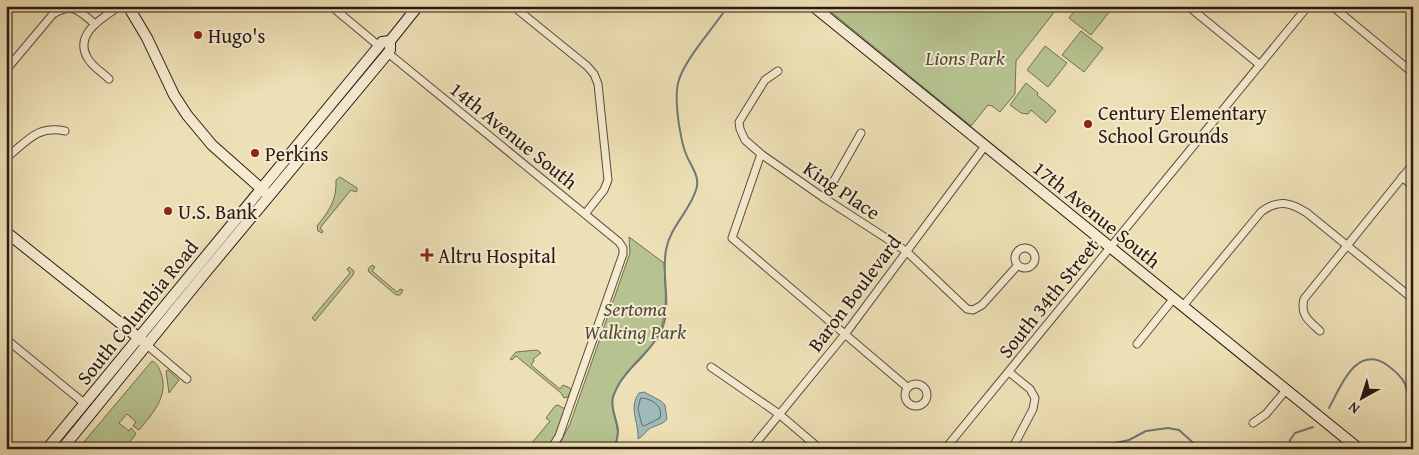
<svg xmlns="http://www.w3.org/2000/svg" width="1419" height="455" font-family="'Gentium Book Plus',serif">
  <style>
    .green { fill: #b6c390; stroke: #706e52 }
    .water { fill: #9ebab9; stroke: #6f7a77 }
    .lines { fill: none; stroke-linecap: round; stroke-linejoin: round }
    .shore { stroke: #646a66; stroke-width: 1 }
    .stream { stroke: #6f7a77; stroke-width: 2 }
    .street-casing { stroke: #5a4b3c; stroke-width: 9 }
    .secondary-casing { stroke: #291913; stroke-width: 12 }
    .street { stroke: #f4ebd0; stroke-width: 7 }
    .secondary { stroke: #f4ebd0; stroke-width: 10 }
    .poi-dot { fill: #8f2418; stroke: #f4ebd0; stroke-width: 2 }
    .labels { text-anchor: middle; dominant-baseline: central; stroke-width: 4; stroke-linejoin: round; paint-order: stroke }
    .poi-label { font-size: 20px; fill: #291913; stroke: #f4ebd0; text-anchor: start }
    .park-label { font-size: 20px; font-style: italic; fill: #534c38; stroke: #f4ebd0 }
    .street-label { font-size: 20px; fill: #291913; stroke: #f4ebd0 }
  </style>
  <rect width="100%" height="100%" fill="#eee0b6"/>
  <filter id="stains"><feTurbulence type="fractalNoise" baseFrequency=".004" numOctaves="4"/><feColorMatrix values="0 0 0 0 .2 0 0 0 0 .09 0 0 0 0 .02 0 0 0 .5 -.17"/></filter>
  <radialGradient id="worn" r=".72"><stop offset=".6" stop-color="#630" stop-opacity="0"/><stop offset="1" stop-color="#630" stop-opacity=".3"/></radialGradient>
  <g class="green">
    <polygon points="824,6 1059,6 1016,61 1015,94 1000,112 992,106 988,105 971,126"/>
    <polygon points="1078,6 1103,6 1110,11 1091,35 1069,18"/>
    <polygon points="1081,31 1103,48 1084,72 1062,55"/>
    <polygon points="1045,46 1067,63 1048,87 1027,70"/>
    <polygon points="1026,83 1038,93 1037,95 1056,111 1046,123 1031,110 1028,114 1021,113 1010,105"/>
    <path d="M340,177L357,188V191L355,192L351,190L320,228L323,231L322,233L318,231L317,226C329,211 337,200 336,180Z"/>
    <path d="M629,237L664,263C665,291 670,320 652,345C640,363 620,375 613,397C609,410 620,426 617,438C616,442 614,446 612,449H557L570,424L630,253Z"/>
    <polygon points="372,265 375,267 372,271 397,292 400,289 403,290 400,295 396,295 369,272 368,269"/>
    <polygon points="349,267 354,271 353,275 315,321 312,318 350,273 347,269"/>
    <polygon points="537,350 541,353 533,359 534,361 531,365 560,389 563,385 570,388 571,390 568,397 564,398 561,393 516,356 512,360 510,359 516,352"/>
    <path d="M152,361C157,363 159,368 161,373C169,396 153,413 139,430L133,426L136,422L127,414L119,423L129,431L131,428L136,434L124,449H106L100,447L95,449H78Z"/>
    <polygon points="168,370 179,380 169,393 166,371"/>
    <polygon points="558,405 565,409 556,436 547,449 527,449 550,421 546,418 555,406"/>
  </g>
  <path class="water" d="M644,392L661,401L665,405L667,419C663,425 654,425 648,430C644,434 643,436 638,439C639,422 628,408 639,393Z"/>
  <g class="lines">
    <path class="shore" d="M641,398C653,399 663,406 660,418L644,426L642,425L638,409Z"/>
    <g class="stream">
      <path d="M1329,408C1341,386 1356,344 1387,365C1394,370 1402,377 1405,384C1410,395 1410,414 1413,426"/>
      <path d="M615,449C616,442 618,437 618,430C617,420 610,407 613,397C622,369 650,355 662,329C672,305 661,276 666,250C670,227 689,212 696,190C701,177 690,165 686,154C682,145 681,135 679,125C677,111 675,96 678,83C683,62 710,32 723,13L726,6"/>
      <polyline points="1089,449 1097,444 1115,443 1129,440 1146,431 1168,428 1179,430 1200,449"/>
      <polyline points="1290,449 1290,440 1295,433 1313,427"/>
    </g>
    <g class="street-casing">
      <g id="street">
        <polyline points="331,6 379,46"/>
        <polyline points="513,6 587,66 594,74 598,84 608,180 604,190 585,214"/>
        <polyline points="1188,6 1260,65"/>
        <polyline points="1332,6 1413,73"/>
        <polyline points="388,53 619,242 623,248 623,254 559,436 551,449"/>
        <path d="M6,70L53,14C73,2 79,11 95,24"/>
        <polyline points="778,71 765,80 739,122 740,129 745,140 761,154 824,198 906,251 967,309 973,310 982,305 1018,265"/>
        <path d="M109,79C102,72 91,66 87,57C74,33 104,17 120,6"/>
        <polyline points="761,154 732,238 907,387"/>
        <path d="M6,158C27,142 36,125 65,131"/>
        <polyline points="1402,177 1413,186"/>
        <polyline points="824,198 861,133"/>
        <circle cx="1025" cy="258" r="10"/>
        <path d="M1183,306L1261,212C1278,199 1290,202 1307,213L1413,299"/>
        <path d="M1320,331C1308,320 1300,315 1304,299L1413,164"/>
        <polyline points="6,339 84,403"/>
        <polyline points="1137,344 1174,298"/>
        <polyline points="147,345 187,379"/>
        <polyline points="711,367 779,414 820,449"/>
        <polyline points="1009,372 1030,389 1035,398 1033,409 1012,449"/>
        <circle cx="916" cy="395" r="11"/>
        <polyline points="1253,423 1266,414 1286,390"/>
        <polyline points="6,442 15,449"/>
        <polyline points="751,449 846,333 985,146"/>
        <polyline points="945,449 1308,6"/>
      </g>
    </g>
    <g class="secondary-casing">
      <g id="secondary">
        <polyline points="128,6 147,38 174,95 187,115 212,145 265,192"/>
        <polyline points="813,6 1359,449"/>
        <polyline points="6,232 144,342"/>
        <polyline points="47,449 379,46 382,42 390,41"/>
        <polyline points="62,449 205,273 388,53 390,50 390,41 418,6"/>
      </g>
    </g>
    <use href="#street" class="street"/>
    <use href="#secondary" class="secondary"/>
  </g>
  <g class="poi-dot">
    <circle cx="198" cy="35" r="5"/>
    <circle cx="1088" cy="124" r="5"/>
    <circle cx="255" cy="153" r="5"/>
    <circle cx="168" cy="211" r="5"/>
    <path d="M424.5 247.5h5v5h5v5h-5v5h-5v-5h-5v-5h5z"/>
  </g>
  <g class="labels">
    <g class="poi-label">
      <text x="208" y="35">Hugo's</text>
      <text x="1098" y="112">Century Elementary<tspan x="1098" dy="23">School Grounds</tspan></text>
      <text x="265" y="153">Perkins</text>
      <text x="178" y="211">U.S. Bank</text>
      <text x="438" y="255">Altru Hospital</text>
    </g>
    <g class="park-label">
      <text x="965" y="57">Lions Park</text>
      <text x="635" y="308">Sertoma<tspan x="635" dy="23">Walking Park</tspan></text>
    </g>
    <g class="street-label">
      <text transform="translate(514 135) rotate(39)">14th Avenue South</text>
      <text transform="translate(842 190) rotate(34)">King Place</text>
      <text transform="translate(1097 214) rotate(39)">17th Avenue South</text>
      <text transform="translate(854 293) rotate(-53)">Baron Boulevard</text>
      <text transform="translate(1048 298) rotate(-51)">South 34th Street</text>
      <text transform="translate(137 312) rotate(-51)">South Columbia Road</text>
    </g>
  </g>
  <rect width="1419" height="455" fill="none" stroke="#eee0b6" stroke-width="25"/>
  <rect x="8" y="8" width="1404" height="440" fill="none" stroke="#291913" stroke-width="2.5"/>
  <rect x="12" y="12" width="1394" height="430" fill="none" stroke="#291913"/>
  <g transform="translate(1362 398) rotate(219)" stroke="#f4ebd0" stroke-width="4" paint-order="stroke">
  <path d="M0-4L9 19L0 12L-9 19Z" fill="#291913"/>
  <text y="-8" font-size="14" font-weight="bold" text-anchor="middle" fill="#291913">N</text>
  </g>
  <rect width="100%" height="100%" filter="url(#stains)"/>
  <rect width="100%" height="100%" fill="url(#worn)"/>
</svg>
